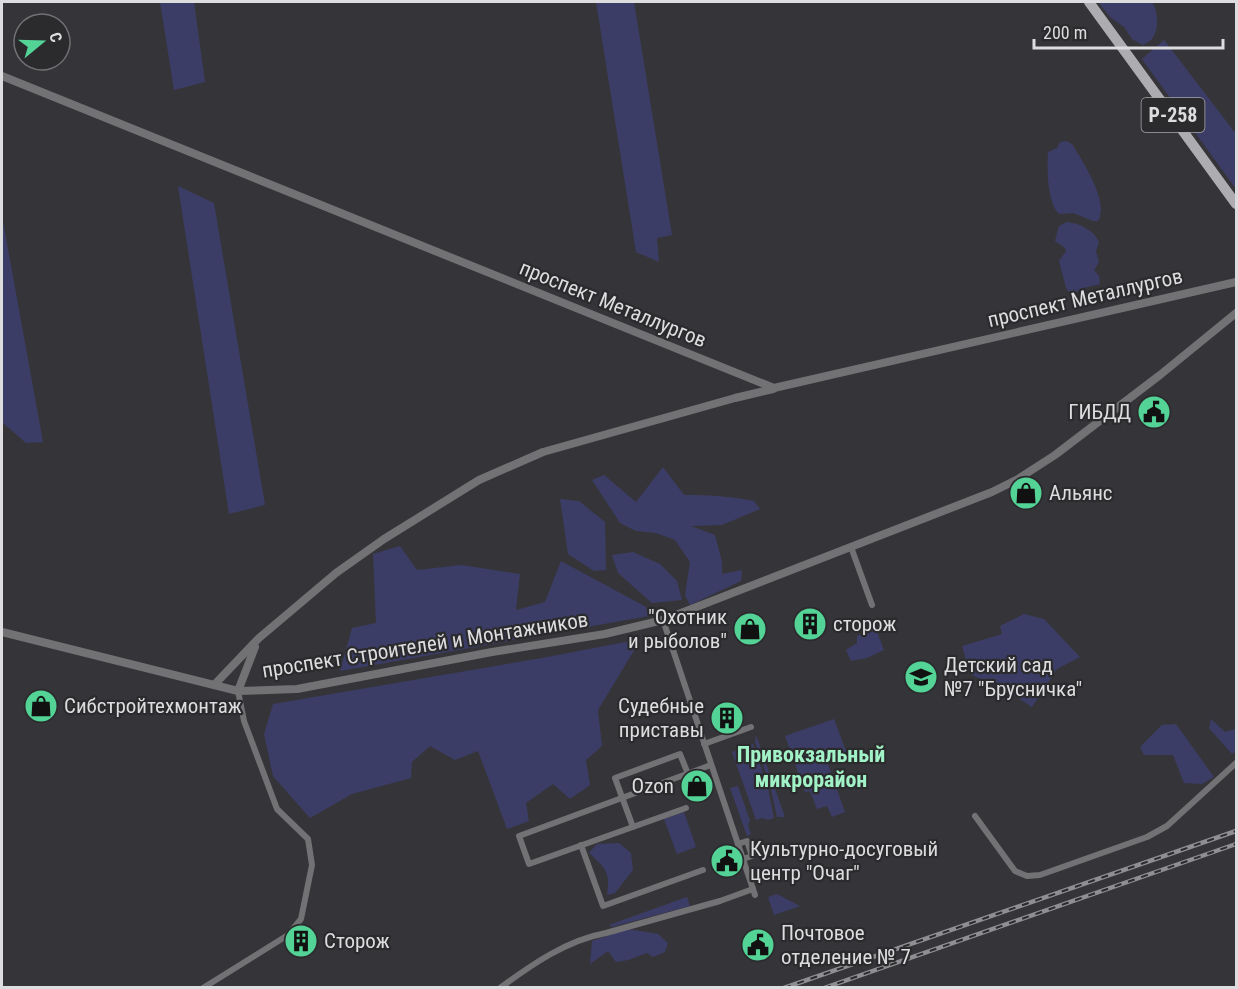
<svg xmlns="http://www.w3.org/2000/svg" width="1238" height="989" font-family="'Roboto Condensed',sans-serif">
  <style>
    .green { fill: #3c3d67 }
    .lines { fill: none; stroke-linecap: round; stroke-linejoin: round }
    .minor { stroke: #727274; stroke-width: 6 }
    .tertiary { stroke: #727274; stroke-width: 8 }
    .primary { stroke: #adadb1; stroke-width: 10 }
    .rail-casing { stroke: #8f8f92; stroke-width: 4.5 }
    .rail { stroke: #2b2b2e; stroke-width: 2; stroke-dasharray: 7; stroke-linecap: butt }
    .labels { text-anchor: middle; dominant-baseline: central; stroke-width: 4.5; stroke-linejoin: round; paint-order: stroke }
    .shield { fill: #2b2b2e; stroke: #a8a8aa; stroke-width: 1.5 }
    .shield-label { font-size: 20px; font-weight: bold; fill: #dddddf }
    .street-label { font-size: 21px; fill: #dddddf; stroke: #2b2b2e }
    .poi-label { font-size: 21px; fill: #dddddf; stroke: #2b2b2e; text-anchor: start }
    .neighbourhood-label { font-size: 22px; font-weight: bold; fill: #a1f2c6; stroke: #2b2b2e }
  </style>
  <rect width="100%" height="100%" fill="#353539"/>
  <g class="green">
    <polygon points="160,2 194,2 205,82 174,90"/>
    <polygon points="596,2 634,2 672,235 657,238 659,262 636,252"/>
    <path d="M1098,2H1152C1158,11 1160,31 1151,40C1149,42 1146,43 1143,45L1132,39L1124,27L1110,17Z"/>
    <polygon points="1164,40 1236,134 1236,189 1142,59"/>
    <path d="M1066,141L1072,144C1082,160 1110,203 1098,221H1093L1073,213L1059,214C1047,202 1047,168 1048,152L1057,148L1060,142Z"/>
    <polygon points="178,186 214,203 265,505 229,514"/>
    <polygon points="2,216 43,442 26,443 2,422"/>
    <path d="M1067,222C1079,223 1094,230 1099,242L1096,251L1099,262L1094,270L1099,276L1100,284L1083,288L1076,292L1070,293L1066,288L1059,261L1066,251L1065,248L1055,241L1059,226Z"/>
    <path d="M663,467L684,495C708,495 730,496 754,501L760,509L722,525L691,526L715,535L722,562V574L742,570L741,581L690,605L685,595L690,562L675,540L656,533L636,531L620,523L592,480L604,475L636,502Z"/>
    <polygon points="560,499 579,501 605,522 606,570 594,571 568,554"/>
    <polygon points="400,546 417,570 461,565 520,574 516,610 545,602 561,561 646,607 649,616 340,671 352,628 376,623 373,554"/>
    <polygon points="633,552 660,564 677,581 682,600 652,603 618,573 612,555"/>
    <polygon points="1024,614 1044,619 1080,657 1057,669 1032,707 1007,691 970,674 962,646 1002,634 1000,626"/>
    <polygon points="876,629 884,650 867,658 851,661 846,650 857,643 857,636"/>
    <polygon points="641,639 598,710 602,746 586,760 590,785 570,799 553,784 526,803 529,821 507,829 478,751 455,760 430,746 412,762 411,778 352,794 310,818 273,776 264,734 273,704 542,658"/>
    <polygon points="834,719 847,754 827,761 845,812 832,817 827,806 817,809 810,791 805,792 785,736"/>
    <polygon points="1211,719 1225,732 1236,729 1236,751 1232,754 1209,728"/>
    <polygon points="1176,724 1214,777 1202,784 1184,783 1173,755 1144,755 1140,747 1162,725"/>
    <polygon points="756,735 785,817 777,817 770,785 755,742"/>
    <polygon points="753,744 768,788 774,818 768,820 762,818 756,820 732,752"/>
    <polygon points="738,786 750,821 748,825 751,834 747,836 730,788"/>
    <polygon points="684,812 696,847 677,854 664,819"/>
    <path d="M619,843L631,853L633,870L615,893L607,895C611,873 605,867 589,853L597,844Z"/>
    <polygon points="777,894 800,906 774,915 768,897"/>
    <polygon points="687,897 690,906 612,927 609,925"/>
    <polygon points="628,929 658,934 668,943 665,952 653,957 647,953 628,960 616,962 608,951 590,964 592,941"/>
  </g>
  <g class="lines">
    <g class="minor">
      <polyline points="851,547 872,605"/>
      <polyline points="663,620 755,895"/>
      <polyline points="704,744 751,727"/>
      <polyline points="686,808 529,864 519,836 711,765"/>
      <polyline points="975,816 1015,871 1027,876 1040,875 1147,837 1167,826 1236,763"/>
      <polyline points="633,827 615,778 680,754 688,774"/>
      <polyline points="738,844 747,841 752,856 743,859"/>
      <polyline points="581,845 603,906 703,870"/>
      <polyline points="203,988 288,935 301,919 312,865 308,839 277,809 244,721 238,691"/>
      <path d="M500,988C531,965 567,940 606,933L720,901L753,889"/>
    </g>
    <g class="tertiary">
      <polyline points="2,76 774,388 1236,282"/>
      <polyline points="2,632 238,691 297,689 492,652 605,634 663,620 992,492 1018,479 1055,455 1160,375 1236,313"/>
      <polyline points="215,684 259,638 336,573 384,539 479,480 543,452 735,398 773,389"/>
      <polyline points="238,691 255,647"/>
    </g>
    <polyline class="primary" points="1089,2 1236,204"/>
    <g class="rail-casing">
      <g id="rail">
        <polyline points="784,988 1236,831"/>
        <polyline points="824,988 1236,844"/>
      </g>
    </g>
    <use href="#rail" class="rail"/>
  </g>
  <defs>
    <g id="civic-disc" transform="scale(1.725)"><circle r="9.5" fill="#53d396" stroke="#2b2b2e"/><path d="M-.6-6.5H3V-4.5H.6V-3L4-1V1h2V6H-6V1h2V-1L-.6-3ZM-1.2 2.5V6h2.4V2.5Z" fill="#111"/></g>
    <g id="shop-disc" transform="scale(1.725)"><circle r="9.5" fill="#53d396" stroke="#2b2b2e"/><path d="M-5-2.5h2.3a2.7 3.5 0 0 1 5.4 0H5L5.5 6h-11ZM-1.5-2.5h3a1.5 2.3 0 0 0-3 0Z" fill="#111"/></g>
    <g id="building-disc" transform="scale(1.725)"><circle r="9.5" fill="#53d396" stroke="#2b2b2e"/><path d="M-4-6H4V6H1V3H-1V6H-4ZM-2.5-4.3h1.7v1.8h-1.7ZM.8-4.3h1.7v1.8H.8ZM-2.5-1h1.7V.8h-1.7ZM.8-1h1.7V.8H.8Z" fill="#111"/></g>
    <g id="school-disc" transform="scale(1.725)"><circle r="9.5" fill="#53d396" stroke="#2b2b2e"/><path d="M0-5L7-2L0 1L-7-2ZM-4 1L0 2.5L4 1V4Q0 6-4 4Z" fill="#111"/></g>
  </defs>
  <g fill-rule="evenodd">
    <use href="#civic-disc" x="1154" y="412"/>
    <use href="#shop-disc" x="1026" y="493"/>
    <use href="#building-disc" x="810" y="624"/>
    <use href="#shop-disc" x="750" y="629"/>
    <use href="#school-disc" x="921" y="677"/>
    <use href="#shop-disc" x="41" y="706"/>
    <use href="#building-disc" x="727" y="718"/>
    <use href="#shop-disc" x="697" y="786"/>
    <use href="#civic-disc" x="727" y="861"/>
    <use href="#building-disc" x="301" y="941"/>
    <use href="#civic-disc" x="758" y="945"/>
  </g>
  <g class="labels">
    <rect class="shield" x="1141.5" y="98" width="63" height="34" rx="4.5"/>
    <g class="shield-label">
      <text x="1173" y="115">Р-258</text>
    </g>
    <g class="street-label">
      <text transform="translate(1085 298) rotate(-13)">проспект Металлургов</text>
      <text transform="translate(613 304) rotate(22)">проспект Металлургов</text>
      <text transform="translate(425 645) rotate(-9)">проспект Строителей и Монтажников</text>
    </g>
    <g class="poi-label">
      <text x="1131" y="412" text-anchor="end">ГИБДД</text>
      <text x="1049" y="493">Альянс</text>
      <text x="727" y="617" text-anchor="end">"Охотник<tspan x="727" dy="24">и рыболов"</tspan></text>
      <text x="833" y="624">сторож</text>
      <text x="944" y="665">Детский сад<tspan x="944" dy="24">№7 "Брусничка"</tspan></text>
      <text x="64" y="706">Сибстройтехмонтаж</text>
      <text x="704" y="706" text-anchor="end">Судебные<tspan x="704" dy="24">приставы</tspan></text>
      <text x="674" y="786" text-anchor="end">Ozon</text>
      <text x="750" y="849">Культурно-досуговый<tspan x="750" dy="24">центр "Очаг"</tspan></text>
      <text x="781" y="933">Почтовое<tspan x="781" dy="24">отделение № 7</tspan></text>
      <text x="324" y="941">Сторож</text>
    </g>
    <g class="neighbourhood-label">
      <text x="811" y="754">Привокзальный<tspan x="811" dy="25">микрорайон</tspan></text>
    </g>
  </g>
  <rect width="1238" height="989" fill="none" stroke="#dddddf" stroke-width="6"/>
  <g transform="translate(42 42) rotate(71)"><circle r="28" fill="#2b2b2e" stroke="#727275" stroke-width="1.5"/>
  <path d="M0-4.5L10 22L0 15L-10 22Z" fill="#53d396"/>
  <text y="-9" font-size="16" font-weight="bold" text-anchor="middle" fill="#dddddf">С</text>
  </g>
  <path d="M1034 39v9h189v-9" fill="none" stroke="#dddddf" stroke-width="3"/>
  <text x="1043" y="39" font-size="18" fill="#dddddf" stroke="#2b2b2e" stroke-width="4.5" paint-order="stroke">200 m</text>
</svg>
